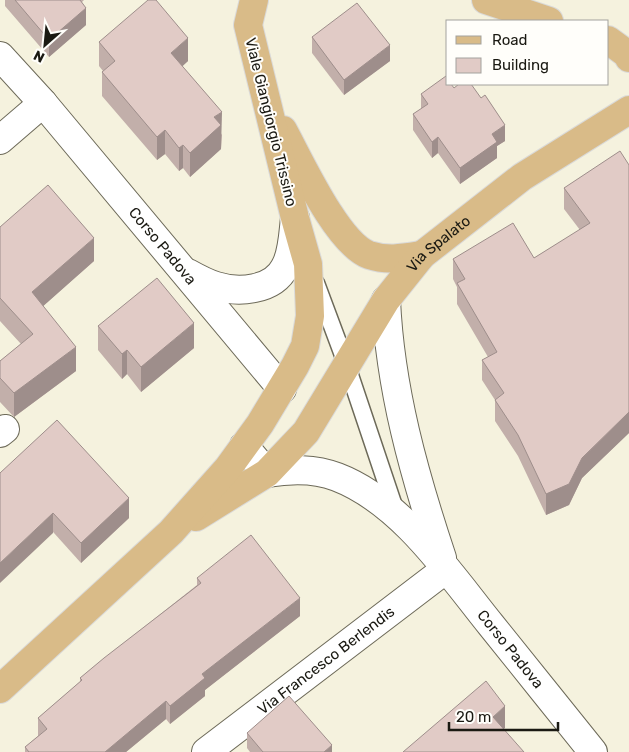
<svg xmlns="http://www.w3.org/2000/svg" width="629" height="752" font-family="Rubik,sans-serif">
  <style>
    .lines { fill: none; stroke-linecap: round; stroke-linejoin: round }
    .lane-casing { stroke: #6d6a59; stroke-width: 19 }
    .street-casing { stroke: #6d6a59; stroke-width: 30 }
    .secondary-casing { stroke: #6d6a59; stroke-width: 30 }
    .primary-casing { stroke: #dadad9; stroke-width: 30 }
    .lane { stroke: #fff; stroke-width: 16 }
    .street { stroke: #fff; stroke-width: 28 }
    .secondary { stroke: #fff; stroke-width: 28 }
    .primary { stroke: #d9bb88; stroke-width: 28 }
    .wall { fill: #c2afaa }
    .shaded-wall { fill: #9e8e8b }
    .building { fill: #e1cbc6; stroke: #9e8e8b }
    .labels { text-anchor: middle; dominant-baseline: central; stroke-width: 4; stroke-linejoin: round; paint-order: stroke }
    .street-label { font-size: 15px; fill: #1a1912; stroke: #fffefa }
  </style>
  <rect width="100%" height="100%" fill="#f5f2de"/>
  <g class="lines">
    <g class="lane-casing">
      <polyline id="lane" points="316,283 347,366 396,512"/>
    </g>
    <g class="street-casing">
      <g id="street">
        <path id="s1" d="M0,56L43,103L282,389"/>
        <polyline points="0,140 43,103"/>
        <path d="M188,273C197,278 206,283 216,286C238,293 273,291 285,267C293,253 293,234 295,218"/>
        <polyline points="0,433 5,429"/>
        <polyline points="244,446 267,473"/>
        <path id="s2" d="M206,752L446,569"/>
      </g>
    </g>
    <g class="secondary-casing">
      <g id="secondary">
        <path d="M386,300C390,389 414,474 442,558"/>
        <path id="s3" d="M267,473C291,469 314,468 337,477C402,502 449,573 491,625C525,667 559,710 593,752"/>
      </g>
    </g>
    <g class="primary-casing">
      <g id="primary">
        <polyline points="486,0 549,21"/>
        <polyline points="608,40 627,54 629,58"/>
        <path d="M283,130C300,161 337,243 369,255C387,261 403,258 422,255"/>
        <path id="s4" d="M196,517L267,473L306,432L386,300L422,255L522,177L629,110"/>
        <polyline points="0,689 171,532 228,468 260,424 295,366 305,346 310,316 308,264 295,218 248,25 254,0"/>
      </g>
    </g>
    <use href="#lane" class="lane"/>
    <use href="#street" class="street"/>
    <use href="#secondary" class="secondary"/>
    <use href="#primary" class="primary"/>
  </g>
  <g class="wall">
    <polygon points="5,0 84,0 82,2 86,25 49,57 5,6"/>
    <polygon points="312,37 390,61 344,95 312,53"/>
    <polygon points="99,42 188,61 182,66 222,135 221,149 190,177 183,168 179,171 165,154 157,160 102,96 102,72 103,71 99,66"/>
    <polygon points="454,88 505,141 497,146 497,158 460,184 438,153 432,158 413,130 413,114 421,109 421,94"/>
    <polygon points="629,165 629,433 582,478 569,505 546,515 518,456 495,421 495,400 482,380 482,360 488,357 457,304 457,287 453,279 453,259 534,258 580,230 564,209 564,188"/>
    <polygon points="0,227 94,261 43,306 76,371 14,417 0,402 0,361 21,344 0,321"/>
    <polygon points="98,326 194,348 141,392 127,374 122,379 98,350"/>
    <polygon points="0,473 129,518 81,563"/>
    <polygon points="197,578 300,616 205,690 205,696 170,724 166,719 126,752 25,752 25,747 38,736 38,718 80,682 80,678 197,585"/>
    <polygon points="247,733 332,752 250,752 247,748"/>
  </g>
  <g class="shaded-wall">
    <polygon points="86,8 86,25 49,57 49,40"/>
    <polygon points="188,38 188,61 171,77 171,53"/>
    <polygon points="390,45 390,61 344,95 344,80"/>
    <polygon points="222,112 221,149 190,177 190,153 214,117"/>
    <polygon points="505,125 505,141 497,146 497,158 460,184 460,168 492,134"/>
    <polygon points="165,130 165,154 157,160 157,137"/>
    <polygon points="438,137 438,153 432,158 432,142"/>
    <polygon points="183,145 183,168 179,171 179,148"/>
    <polygon points="94,238 94,261 32,316 32,292"/>
    <polygon points="194,323 194,348 141,392 141,367"/>
    <polygon points="76,347 76,371 14,417 14,393"/>
    <polygon points="127,350 127,374 122,379 122,354"/>
    <polygon points="629,412 629,433 582,478 569,505 546,515 546,494"/>
    <polygon points="129,498 129,518 81,563 81,543"/>
    <polygon points="53,513 53,533 0,583 0,563"/>
    <polygon points="300,598 300,616 205,690 205,696 170,724 170,706 202,674"/>
    <polygon points="166,701 166,719 126,752 105,752"/>
    <polygon points="505,706 505,728 493,738 493,717"/>
    <polygon points="332,745 332,752 324,752"/>
  </g>
  <g class="building">
    <polygon points="15,0 80,0 86,8 49,40"/>
    <polygon points="148,0 156,0 188,38 171,53 222,112 214,117 221,125 190,153 183,145 179,148 165,130 157,137 102,72 115,61 99,42"/>
    <polygon points="357,3 390,45 344,80 312,37"/>
    <polygon points="446,76 448,78 448,84 451,84 454,88 459,84 471,84 481,98 485,95 505,125 492,134 497,142 460,168 438,137 432,142 413,114 428,104 421,94"/>
    <polygon points="620,151 629,165 629,412 582,458 569,484 546,494 518,435 495,400 504,393 482,360 497,352 457,283 465,279 453,259 513,223 534,258 590,223 564,188"/>
    <polygon points="48,185 94,238 32,292 76,347 14,393 0,378 0,361 33,334 0,298 0,227"/>
    <polygon points="157,278 194,323 141,367 127,350 122,354 98,326"/>
    <polygon points="57,420 129,498 81,543 53,513 0,563 0,473"/>
    <polygon points="251,535 300,598 202,674 205,678 170,706 166,701 105,752 29,752 25,747 47,729 38,718 82,680 80,678 104,658 201,583 197,578"/>
    <polygon points="486,681 505,706 493,717 524,752 403,752"/>
    <polygon points="289,696 332,745 324,752 263,752 247,733"/>
  </g>
  <g class="labels">
    <g class="street-label">
      <text transform="translate(271 122) rotate(76)">Viale Giangiorgio Trissino</text>
      <text stroke="none"><textPath href="#s4" startOffset="372">Via Spalato</textPath></text>
      <text stroke="none"><textPath href="#s1" startOffset="250">Corso Padova</textPath></text>
      <text stroke="none"><textPath href="#s3" startOffset="318">Corso Padova</textPath></text>
      <text stroke="none"><textPath href="#s2" startOffset="151">Via Francesco Berlendis</textPath></text>
    </g>
  </g>
  <rect x="446" y="20" width="162" height="65" fill="#fffefa" stroke="#a3a29d"/>
  <rect x="456" y="36" width="25" height="8" fill="#d9bb88" stroke="#a3a29d"/>
  <text x="492" y="45" font-size="15" fill="#1a1912">Road</text>
  <rect x="456" y="58" width="25" height="15" fill="#e1cbc6" stroke="#a3a29d"/>
  <text x="492" y="70" font-size="15" fill="#1a1912">Building</text>
  <g transform="translate(45 45) rotate(207)" stroke="#fffefa" stroke-width="4" paint-order="stroke">
  <path d="M0-4L9 19L0 12L-9 19Z" fill="#1a1912"/>
  <text y="-8" font-size="14" font-weight="bold" text-anchor="middle" fill="#1a1912">N</text>
  </g>
  <path d="M449 722v8h109v-8" fill="none" stroke="#1a1912" stroke-width="2.5"/>
  <text x="456" y="722" font-size="15" fill="#1a1912" stroke="#fffefa" stroke-width="4" paint-order="stroke">20 m</text>
</svg>
